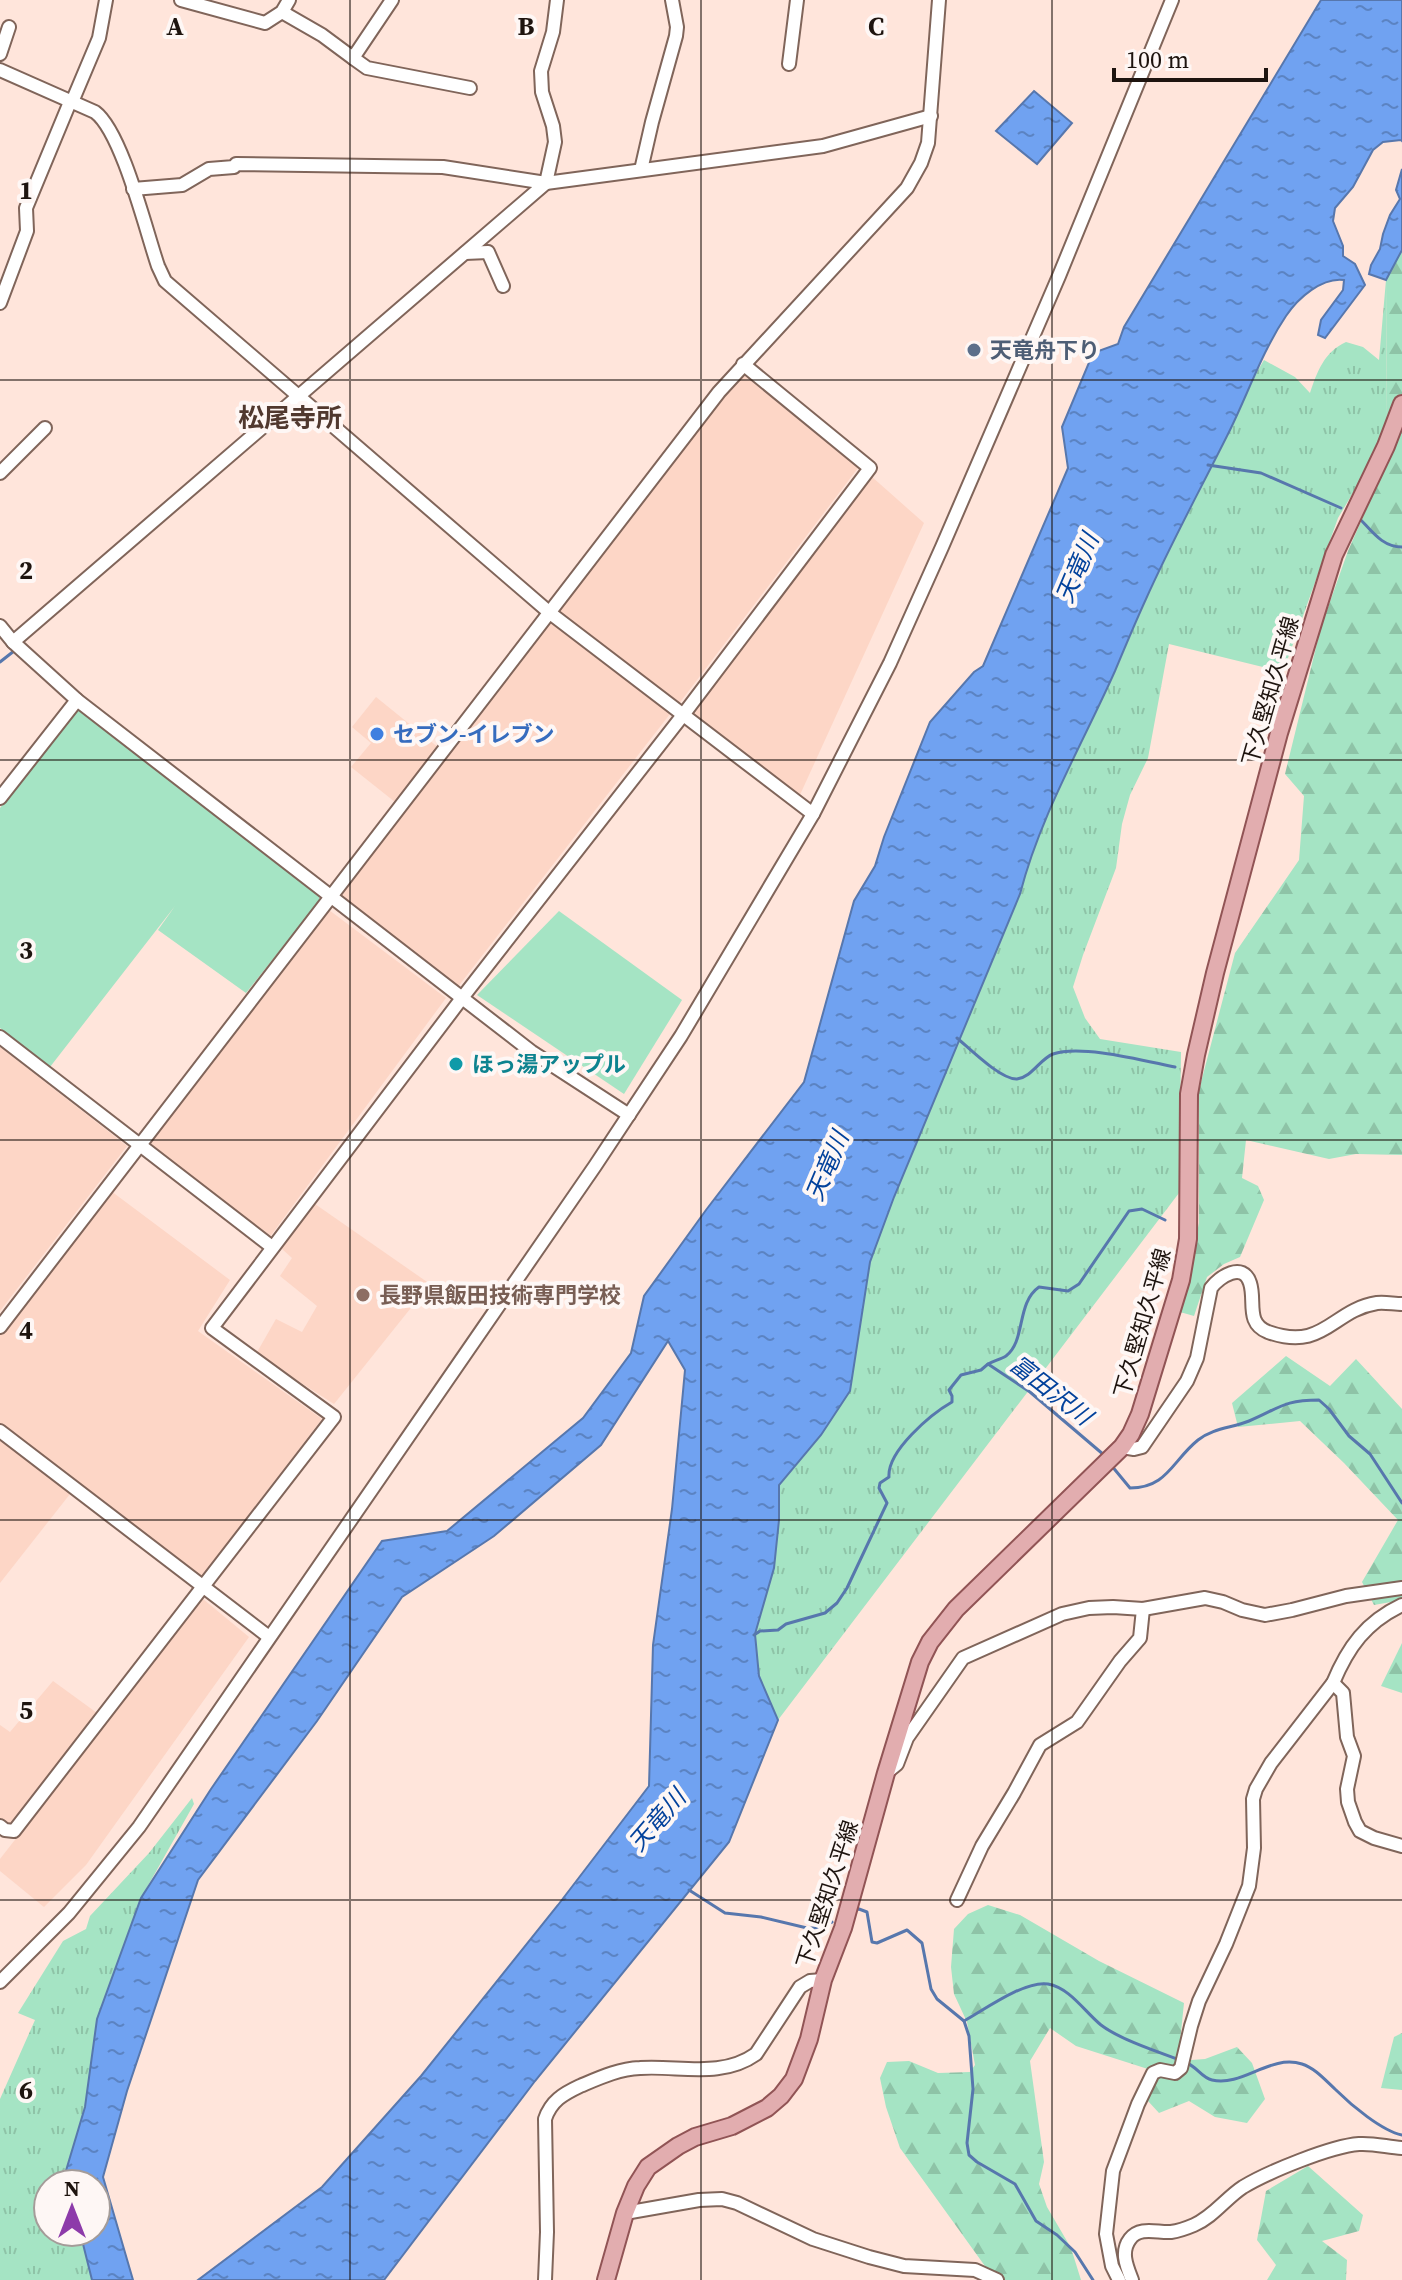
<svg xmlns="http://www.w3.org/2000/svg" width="1402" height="2280" font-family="'Source Serif 4','Noto Sans JP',serif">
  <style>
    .built { fill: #fdd6c6 }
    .grass { fill: url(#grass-tufts) }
    .forest { fill: url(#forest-firs) }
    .park { fill: #a5e4c4 }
    .water { fill: url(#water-ripples); stroke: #5777ad; stroke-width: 2 }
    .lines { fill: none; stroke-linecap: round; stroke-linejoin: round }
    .stream { stroke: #5777ad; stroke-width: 3 }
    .minor-casing { stroke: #80655a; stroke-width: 16 }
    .major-casing { stroke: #915455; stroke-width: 20 }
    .minor { stroke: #fff; stroke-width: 12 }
    .major { stroke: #e2adaf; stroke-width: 16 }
    .grid { fill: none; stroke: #1e140f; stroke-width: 2; stroke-opacity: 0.55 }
    .service-dot { fill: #5c6f8a; stroke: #fef7f5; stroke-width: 3 }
    .shop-dot { fill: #3f7fe0; stroke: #fef7f5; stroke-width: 3 }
    .culture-dot { fill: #0f9aa8; stroke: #fef7f5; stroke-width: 3 }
    .education-dot { fill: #8d6e63; stroke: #fef7f5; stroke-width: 3 }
    .labels { text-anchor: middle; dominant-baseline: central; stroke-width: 8; stroke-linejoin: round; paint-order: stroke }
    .service-label { font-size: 22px; font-weight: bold; fill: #4e5e75; stroke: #fef7f5; text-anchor: start }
    .street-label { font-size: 22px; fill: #1e140f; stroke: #fef7f5 }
    .shop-label { font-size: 22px; font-weight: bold; fill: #366cbe; stroke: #fef7f5; text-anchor: start }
    .culture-label { font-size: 22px; font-weight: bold; fill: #0d838f; stroke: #fef7f5; text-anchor: start }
    .education-label { font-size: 22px; font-weight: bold; fill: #785e54; stroke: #fef7f5; text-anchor: start }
    .water-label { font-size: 24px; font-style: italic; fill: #03429c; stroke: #fef7f5 }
    .quarter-label { font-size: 26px; font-weight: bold; fill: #50382e; stroke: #fef7f5 }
    .grid-label { font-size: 26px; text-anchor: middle; font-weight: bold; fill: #1e140f; stroke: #fef7f5; stroke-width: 8; stroke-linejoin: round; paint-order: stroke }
  </style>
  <defs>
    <pattern id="grass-tufts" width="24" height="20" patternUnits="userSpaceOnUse" patternTransform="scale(2)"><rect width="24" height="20" fill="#a5e4c4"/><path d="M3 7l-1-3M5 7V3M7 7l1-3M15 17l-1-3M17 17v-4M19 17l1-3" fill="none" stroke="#8ec3a7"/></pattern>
    <pattern id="forest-firs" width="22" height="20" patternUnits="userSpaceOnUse" patternTransform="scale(2)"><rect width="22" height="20" fill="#a5e4c4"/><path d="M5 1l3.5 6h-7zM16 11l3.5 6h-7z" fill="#8ec3a7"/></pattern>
    <pattern id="water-ripples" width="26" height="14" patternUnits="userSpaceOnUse" patternTransform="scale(2)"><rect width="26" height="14" fill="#70a2f1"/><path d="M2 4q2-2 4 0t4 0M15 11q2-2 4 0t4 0" fill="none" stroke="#5b83c2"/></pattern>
  </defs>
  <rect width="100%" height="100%" fill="#ffe5db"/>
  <g class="built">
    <polygon points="741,373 858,468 678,705 558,612"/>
    <polygon points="871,476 924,523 799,797 688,714"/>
    <polygon points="549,622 670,714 457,988 339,895"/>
    <polygon points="376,697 439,748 395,802 351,767 371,743 352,727"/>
    <polygon points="329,910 446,998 269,1238 147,1143"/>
    <polygon points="0,1047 127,1146 0,1311"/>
    <polygon points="111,1191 230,1280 198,1331 322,1419 201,1577 0,1424 0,1334"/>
    <polygon points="315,1204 430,1284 334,1404 256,1354 276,1319 302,1332 317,1306 280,1276 292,1258 281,1248"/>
    <polygon points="0,1438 70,1494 0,1583"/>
    <polygon points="203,1599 249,1637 86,1865 44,1907 0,1871 0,1859"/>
    <polygon points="53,1681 97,1713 9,1826 0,1819 0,1725 10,1732"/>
  </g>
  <g class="grass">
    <path d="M1386,280L1387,425L1370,464L1338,518L1283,672L1169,644L1148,758L1130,795L1122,824L1116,868L1083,955L1073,987L1085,1018L1100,1039L1181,1052L1179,1193L778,1720L759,1676L755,1634L774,1568L779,1520V1485L821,1435L850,1391L870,1262L894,1197L1020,895L1029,859L1043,823L1115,672L1146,599L1248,387L1264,360L1295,377L1310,393C1317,372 1324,352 1346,342L1363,347L1379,360Z"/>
    <polygon points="192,1798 194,1804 141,1898 97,2019 85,2107 65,2174 68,2184 48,2184 48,2232 80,2232 92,2280 0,2280 0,2099 35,2020 18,2013 63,1941 86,1929 90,1916 149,1853"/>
  </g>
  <g class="forest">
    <polygon points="1402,250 1402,1155 1356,1154 1329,1159 1246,1140 1242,1178 1258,1186 1264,1200 1240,1257 1224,1264 1207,1277 1194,1316 1180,1312 1199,1223 1199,1090 1235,953 1299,860 1304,796 1285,774 1321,627 1348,551 1391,453 1387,425 1386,280"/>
    <polygon points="1286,1356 1330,1386 1356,1359 1402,1409 1402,1600 1374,1605 1362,1582 1398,1520 1344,1463 1300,1421 1238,1427 1232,1403"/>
    <polygon points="1402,1643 1402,1693 1381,1686"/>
    <polygon points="988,1905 1020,1915 1099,1961 1184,2003 1178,2061 1205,2059 1237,2047 1252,2063 1265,2099 1247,2123 1215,2117 1189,2101 1159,2113 1148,2101 1151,2070 1076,2046 1050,2028 1030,2061 1044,2162 1039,2184 1047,2207 1071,2248 1081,2280 995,2280 900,2148 886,2107 880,2078 887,2062 909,2061 938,2073 970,2072 975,2065 967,2022 954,1994 951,1967 954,1929 968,1914"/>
    <polygon points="1402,2033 1402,2090 1381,2088 1394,2037"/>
    <polygon points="1308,2166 1363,2215 1359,2231 1322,2241 1347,2260 1346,2280 1267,2280 1276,2265 1257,2240 1266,2191"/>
  </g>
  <g class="park">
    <polygon points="77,708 319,894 319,901 246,993 158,930 175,906 50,1067 0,1028 0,808"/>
    <polygon points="559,911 682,1000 624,1094 477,995"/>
  </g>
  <g class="water">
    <path d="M1321,0H1402V141L1401,140L1383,142L1373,150L1353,187L1335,208L1333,221L1343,246V256L1355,264L1365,285L1325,338L1318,335L1321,320L1343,290L1344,280C1322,277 1298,298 1286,316C1261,353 1247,397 1227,436C1200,490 1171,543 1146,599C1135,623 1125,647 1115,671C1082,745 1040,816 1020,894L894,1197L870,1262L850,1391L821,1435L779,1485V1520L774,1568L755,1634L759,1676L778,1720L729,1842L535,2081L384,2280H198L322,2187L421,2076L558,1905L649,1786L653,1645L672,1509L685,1370L668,1341L601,1445L494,1536L402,1597L317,1721L198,1880L127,2091L103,2177L133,2280H92L80,2232H96V2184H68L65,2174L85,2107L97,2019L141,1898L211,1789L382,1541L447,1531L583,1418L631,1353L644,1296L706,1210L804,1082L854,901L875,866L884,837L930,722L974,672L983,666L1068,468L1062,427L1093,353L1118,344L1124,327Z"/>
    <polygon points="1034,91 1072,123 1037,164 996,131"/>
    <polygon points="1402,169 1402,250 1386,280 1369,274 1371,265 1380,249 1383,234 1390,215 1400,199 1396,190"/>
  </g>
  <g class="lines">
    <g class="stream">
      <polyline points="1208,465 1261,473 1341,508"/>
      <path d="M1359,518C1372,531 1382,547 1402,547"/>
      <polyline points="0,662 14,651"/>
      <path d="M957,1038C969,1048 1001,1080 1017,1079C1032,1077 1040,1059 1053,1054C1081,1044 1145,1061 1175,1067"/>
      <path d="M988,1364C994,1361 1001,1359 1006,1356C1026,1341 1016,1303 1039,1287L1068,1291L1079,1284L1129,1211L1142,1209L1165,1220"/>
      <path d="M1111,1465L1130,1488C1167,1488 1172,1461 1198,1440C1213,1428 1232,1428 1249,1421C1280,1408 1283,1400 1319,1400L1329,1409L1349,1436L1370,1454L1402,1503"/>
      <path d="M754,1635L760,1631L778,1630L786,1624L825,1613L837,1603L847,1588L887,1503L879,1488L880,1483L889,1477C887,1451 931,1414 952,1402V1396L949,1390L961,1375L981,1370L988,1364L1030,1392L1104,1455"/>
      <polyline points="689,1890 725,1913 761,1917 807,1928 817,1928 832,1922"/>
      <polyline points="853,1911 859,1909 867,1912 872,1942 877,1943 907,1930 922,1943 931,1989 937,1999 964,2021 969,2036 973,2089 967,2143 969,2155 977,2162 1015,2184 1036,2221 1057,2235 1075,2252 1093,2280"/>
      <path d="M964,2021C984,2010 1025,1980 1048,1984C1070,1988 1084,2011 1101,2025C1119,2039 1158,2052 1180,2060"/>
      <path d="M1187,2063C1197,2067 1202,2078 1212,2080C1243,2087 1270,2054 1302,2064C1315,2068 1326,2081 1336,2090C1351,2105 1382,2131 1402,2135"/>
    </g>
    <g class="minor-casing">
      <g id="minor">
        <polyline points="181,0 265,23 282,12 289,0"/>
        <polyline points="282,12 322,35 353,58 392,0"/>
        <polyline points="0,54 9,27"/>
        <polyline points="353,58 367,68 470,88"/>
        <polyline points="789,64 797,0"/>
        <path d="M0,70L95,112C122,132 146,231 158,266L165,281L550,613L813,814"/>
        <polyline points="72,102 99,38 106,0"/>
        <polyline points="641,170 652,122 676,36 677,27 672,0"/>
        <polyline points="133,189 182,185 209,169 234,167 236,164 443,167 546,183 823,146 931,116"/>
        <polyline points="465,253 488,252 503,286"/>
        <polyline points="0,303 27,231 26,208 70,102"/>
        <polyline points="0,473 45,428"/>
        <polyline points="0,626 13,642 77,700 532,1052 629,1115"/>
        <polyline points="13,642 546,183 555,142 553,126 542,92 541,71 553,32 557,0"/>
        <polyline points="0,798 77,700"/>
        <polyline points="0,1037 272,1247"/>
        <polyline points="0,1327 719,392 907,188 921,163 928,143 939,0"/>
        <polyline points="0,1431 269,1637"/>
        <path d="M1122,1447L1134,1449L1142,1447L1187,1381L1197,1358L1211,1288C1219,1277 1243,1261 1250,1283C1256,1301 1245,1323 1268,1332C1324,1352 1332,1310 1377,1303C1385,1302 1394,1304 1402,1304"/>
        <polyline points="1333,1683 1343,1693 1347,1737 1354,1756 1347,1789 1348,1802 1355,1822 1360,1831 1374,1838 1402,1846"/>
        <polyline points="886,1773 897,1764 907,1738 963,1658 1062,1614 1089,1608 1113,1607 1143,1609 1205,1598 1223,1602 1242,1610 1265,1615 1292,1610 1346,1596 1402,1588"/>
        <polyline points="0,1826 5,1830 14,1831 334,1417 212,1328 462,998 683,715 870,468 743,364"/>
        <polyline points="957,1900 982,1846 1014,1793 1040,1745 1077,1722 1120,1661 1140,1638 1143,1609"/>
        <polyline points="0,1982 69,1913 139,1827 595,1166 681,1036 813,814 890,663 942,547 1059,276 1172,0"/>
        <polyline points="625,2213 699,2200 722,2199 737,2203 813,2239 869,2257 904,2266 975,2270 997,2280"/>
        <path d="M545,2280L547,2232L545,2119C551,2101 563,2094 580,2086C599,2078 618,2069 640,2068C678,2065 721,2079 756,2054L800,1987L810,1981L823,1980"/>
        <path d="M1119,2280L1112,2266L1106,2234L1113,2171L1138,2104L1153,2073L1160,2070L1175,2073L1181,2068L1191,2026L1199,2001L1226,1944L1249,1886L1254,1848L1253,1799L1256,1789L1271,1763L1333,1683C1348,1647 1366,1622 1402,1605"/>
        <path d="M1132,2280C1127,2267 1120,2252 1130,2239C1140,2226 1157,2233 1171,2232C1178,2231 1187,2228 1194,2225C1213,2217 1226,2198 1243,2187C1268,2172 1331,2146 1359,2144C1374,2143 1387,2147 1402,2148"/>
      </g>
    </g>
    <g class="major-casing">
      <polyline id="major" points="606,2280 625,2213 636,2186 648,2167 678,2146 695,2137 732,2126 767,2108 781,2096 794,2079 809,2039 823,1980 843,1928 886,1773 920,1662 930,1642 956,1609 1122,1447 1131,1434 1140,1414 1181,1280 1188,1239 1189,1094 1196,1055 1215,973 1279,733 1334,555 1386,446 1402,404"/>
    </g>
    <use href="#minor" class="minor"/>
    <use href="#major" class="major"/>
  </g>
  <path class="grid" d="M350,0V2280M701,0V2280M1052,0V2280M0,380H1402M0,760H1402M0,1140H1402M0,1520H1402M0,1900H1402"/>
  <circle class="service-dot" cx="974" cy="350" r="8"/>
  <circle class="shop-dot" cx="377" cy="734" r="8"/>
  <circle class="culture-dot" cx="456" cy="1064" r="8"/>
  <circle class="education-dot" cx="363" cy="1295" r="8"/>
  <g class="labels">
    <g class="service-label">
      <text x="990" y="350">天竜舟下り</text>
    </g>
    <g class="street-label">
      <text transform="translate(1270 691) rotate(-74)">下久堅知久平線</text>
      <text transform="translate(1142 1323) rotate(-74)">下久堅知久平線</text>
      <text transform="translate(827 1894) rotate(-72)">下久堅知久平線</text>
    </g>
    <g class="shop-label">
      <text x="393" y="734">セブン-イレブン</text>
    </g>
    <g class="culture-label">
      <text x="472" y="1064">ほっ湯アップル</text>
    </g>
    <g class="education-label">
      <text x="379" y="1295">長野県飯田技術専門学校</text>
    </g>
    <g class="water-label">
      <text transform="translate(1077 568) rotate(-67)">天竜川</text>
      <text transform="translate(827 1166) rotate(-67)">天竜川</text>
      <text transform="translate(1051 1390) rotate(38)">富田沢川</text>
      <text transform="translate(657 1820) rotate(-49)">天竜川</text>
    </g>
    <g class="quarter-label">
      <text x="290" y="418">松尾寺所</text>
    </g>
  </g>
  <g class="grid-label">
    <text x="175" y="35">A</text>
    <text x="526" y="35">B</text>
    <text x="876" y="35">C</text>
    <text x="26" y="199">1</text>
    <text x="26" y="579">2</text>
    <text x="26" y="959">3</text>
    <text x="26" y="1339">4</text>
    <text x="26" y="1719">5</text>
    <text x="26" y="2099">6</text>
  </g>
  <g transform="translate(72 2208)"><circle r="38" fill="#fef7f5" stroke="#a49c99" stroke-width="2"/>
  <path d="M0-6L14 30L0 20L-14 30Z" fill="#8d3baa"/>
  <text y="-12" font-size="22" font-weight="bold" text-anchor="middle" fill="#1e140f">N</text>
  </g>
  <path d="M1114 68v12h152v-12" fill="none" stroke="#1e140f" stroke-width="4"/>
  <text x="1126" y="68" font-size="24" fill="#1e140f" stroke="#fef7f5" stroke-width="6" paint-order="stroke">100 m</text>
</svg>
